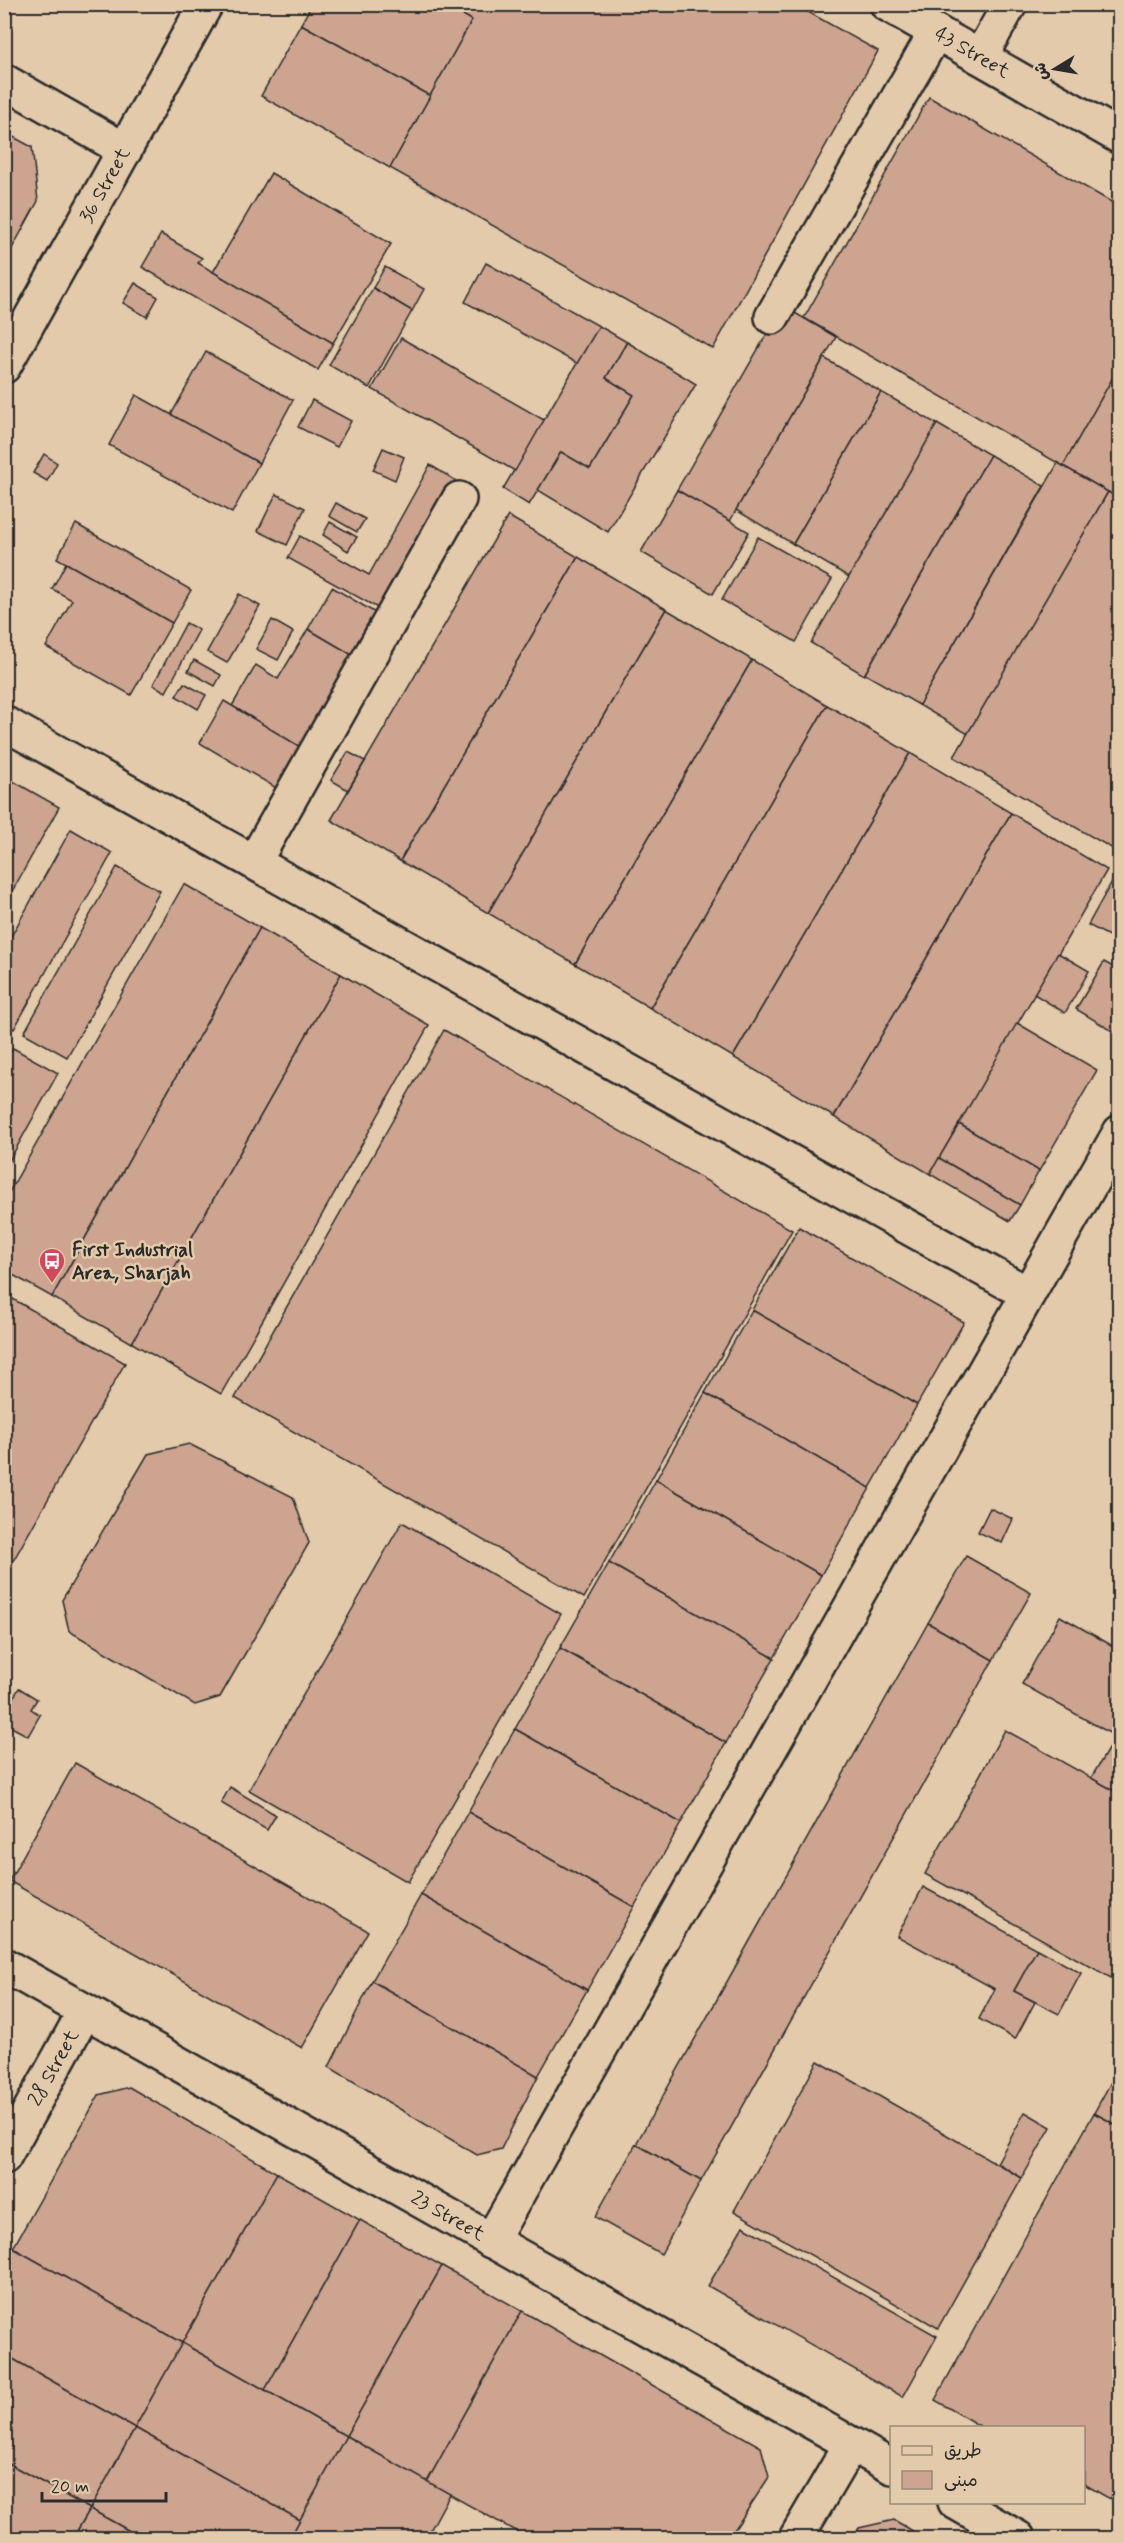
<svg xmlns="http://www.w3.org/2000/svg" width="1124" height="2543" font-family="Mynerve,'Playpen Sans Arabic',sans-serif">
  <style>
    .building { fill: #cca48f; stroke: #2b2b2b; stroke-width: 1.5 }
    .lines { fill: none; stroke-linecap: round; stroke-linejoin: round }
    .minor-casing { stroke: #2b2b2b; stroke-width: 38 }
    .minor { stroke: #e2caab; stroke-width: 33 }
    .labels { text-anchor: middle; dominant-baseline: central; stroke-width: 5; stroke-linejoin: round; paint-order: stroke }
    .street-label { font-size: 20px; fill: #2b2b2b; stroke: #e2caab }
    .poi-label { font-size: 20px; font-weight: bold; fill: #2b2b2b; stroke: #e2caab; text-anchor: start }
  </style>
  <rect width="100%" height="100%" fill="#e2caab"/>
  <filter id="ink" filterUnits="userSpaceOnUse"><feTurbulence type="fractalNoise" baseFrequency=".0167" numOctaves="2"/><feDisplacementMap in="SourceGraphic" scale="12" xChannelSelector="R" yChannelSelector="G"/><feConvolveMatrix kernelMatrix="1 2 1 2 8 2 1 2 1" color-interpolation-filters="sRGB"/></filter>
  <g filter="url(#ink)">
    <g class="building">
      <polygon points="312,4 444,4 472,20 430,96 301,24"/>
      <polygon points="444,4 794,4 878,51 713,349 390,168 472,20"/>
      <polygon points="301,24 430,96 390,168 261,96"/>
      <polygon points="929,97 1120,207 1120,365 1063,466 804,318"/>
      <polygon points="4,132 32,147 38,201 4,263"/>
      <polygon points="271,173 391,244 333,343 213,272"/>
      <polygon points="161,234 202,258 198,263 333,343 318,370 142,267"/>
      <polygon points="486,263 599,326 578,364 465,302"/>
      <polygon points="385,267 424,289 412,311 373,288"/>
      <polygon points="135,283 158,297 147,317 123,303"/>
      <polygon points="373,288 412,311 369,388 329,365"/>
      <polygon points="783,306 836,337 730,521 677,490"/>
      <polygon points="599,326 627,342 606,378 634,395 590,469 561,452 529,505 503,489"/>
      <polygon points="401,338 544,420 515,471 372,389"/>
      <polygon points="627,342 696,384 608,532 538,490 561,452 590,469 634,395 606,378"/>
      <polygon points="206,352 293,400 259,463 171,415"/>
      <polygon points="824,358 881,392 793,544 736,510"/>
      <polygon points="1120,365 1120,499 1063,466"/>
      <polygon points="881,392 937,424 849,577 793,544"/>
      <polygon points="136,395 259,463 232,513 109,445"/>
      <polygon points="312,400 351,421 337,447 298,427"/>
      <polygon points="937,424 990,455 864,675 811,643"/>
      <polygon points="383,448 404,457 395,480 373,470"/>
      <polygon points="44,454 57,463 47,481 33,473"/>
      <polygon points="990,455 1044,486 919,705 865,674"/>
      <polygon points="1058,463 1108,492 968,734 919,705"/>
      <polygon points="430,465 455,480 383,611 288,558 300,536 369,575"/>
      <polygon points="677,490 749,532 713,594 641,552"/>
      <polygon points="1108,492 1120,499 1120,853 954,757"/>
      <polygon points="276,494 305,508 287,545 258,531"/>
      <polygon points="336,503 365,519 357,532 329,516"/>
      <polygon points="508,516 578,557 400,861 331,820"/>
      <polygon points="330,522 357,537 348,551 323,535"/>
      <polygon points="76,524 191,590 172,623 57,558"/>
      <polygon points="758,537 832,579 796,642 722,600"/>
      <polygon points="578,557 666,609 488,913 400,861"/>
      <polygon points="66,563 172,623 131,695 46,647 72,600 52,589"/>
      <polygon points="332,587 379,615 354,656 308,629"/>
      <polygon points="239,594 260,606 227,663 207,652"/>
      <polygon points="666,609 752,660 575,964 488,913"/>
      <polygon points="272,620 293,632 278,660 256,649"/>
      <polygon points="186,623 199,630 166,692 153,685"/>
      <polygon points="308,629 354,656 302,748 232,706 256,665 278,679"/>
      <polygon points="194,660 221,675 215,686 188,671"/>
      <polygon points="752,660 827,705 650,1008 575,964"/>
      <polygon points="184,683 206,695 198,709 176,696"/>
      <polygon points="224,701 302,748 278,789 200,743"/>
      <polygon points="827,705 910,753 733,1057 650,1008"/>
      <polygon points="348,752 365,761 348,790 331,780"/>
      <polygon points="910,753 1011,813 834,1117 733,1057"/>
      <polygon points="4,776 59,807 10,895 4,892"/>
      <polygon points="1011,813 1107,870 930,1174 834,1117"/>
      <polygon points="71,829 112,853 14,1029 4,1023 4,949"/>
      <polygon points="117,867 160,891 67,1057 24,1033"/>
      <polygon points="1120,867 1120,942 1088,925"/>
      <polygon points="184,884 260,928 52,1297 4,1270 4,1201"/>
      <polygon points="260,928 341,974 132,1343 52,1297"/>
      <polygon points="1058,953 1089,971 1065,1013 1034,994"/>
      <polygon points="1104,962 1120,971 1119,1035 1076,1009"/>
      <polygon points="341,974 429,1025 221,1394 132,1343"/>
      <polygon points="1017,1023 1097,1070 1039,1171 959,1124"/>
      <polygon points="444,1030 792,1230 584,1598 235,1398"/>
      <polygon points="13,1048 58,1073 4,1170 4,1063"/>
      <polygon points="959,1124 1039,1171 1020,1205 939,1158"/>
      <polygon points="939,1158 1020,1205 1010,1221 930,1174"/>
      <polygon points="799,1227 964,1322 917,1405 752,1310"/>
      <polygon points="4,1294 125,1363 4,1577"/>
      <polygon points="752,1310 917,1405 870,1488 705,1393"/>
      <polygon points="705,1393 870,1488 821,1575 656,1480"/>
      <polygon points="189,1444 293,1497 309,1543 220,1697 195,1705 69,1631 62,1600 148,1454"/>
      <polygon points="656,1480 821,1575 774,1658 609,1563"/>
      <polygon points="990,1508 1013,1519 1002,1543 978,1532"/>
      <polygon points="402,1522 561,1614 408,1882 249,1790"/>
      <polygon points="966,1556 1031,1593 993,1660 928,1623"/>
      <polygon points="609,1563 774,1658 726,1743 560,1648"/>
      <polygon points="1060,1616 1120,1650 1120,1729 1115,1736 1022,1684"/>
      <polygon points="928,1623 993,1660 701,2181 636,2144"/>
      <polygon points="560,1648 726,1743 681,1823 515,1729"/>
      <polygon points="19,1688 37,1699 31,1709 40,1715 28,1736 4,1723 4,1714"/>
      <polygon points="515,1729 681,1823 634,1907 468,1812"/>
      <polygon points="1120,1729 1120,1794 1091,1778"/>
      <polygon points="1005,1730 1120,1794 1120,1983 925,1874"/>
      <polygon points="75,1763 368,1931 302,2048 9,1881"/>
      <polygon points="230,1787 276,1815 267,1830 221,1803"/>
      <polygon points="468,1812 634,1907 587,1990 421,1895"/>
      <polygon points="923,1887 1037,1949 1014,1991 1035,2002 1015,2039 979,2019 995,1989 897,1936"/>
      <polygon points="421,1895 587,1990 538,2076 372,1981"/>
      <polygon points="1037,1949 1081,1973 1059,2014 1014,1991"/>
      <polygon points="372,1981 538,2076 501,2149 477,2155 329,2067"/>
      <polygon points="818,2061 1022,2178 938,2328 734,2211"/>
      <polygon points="1116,2073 1120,2075 1120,2127 1094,2113"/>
      <polygon points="129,2087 277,2173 182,2343 13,2248 99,2095"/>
      <polygon points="1025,2112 1051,2127 1022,2178 997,2163"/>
      <polygon points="1094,2113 1120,2127 1120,2481 1110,2499 1084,2484 1084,2428 983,2428 935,2400"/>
      <polygon points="636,2144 701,2181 661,2254 595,2217"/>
      <polygon points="277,2173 360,2220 265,2390 182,2343"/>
      <polygon points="360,2220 442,2266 346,2436 265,2390"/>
      <polygon points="743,2226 937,2336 903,2397 708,2286"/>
      <polygon points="13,2248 182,2343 135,2428 4,2354 4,2263"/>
      <polygon points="442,2266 522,2311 427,2482 346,2436"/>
      <polygon points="522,2311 761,2447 769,2477 729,2538 528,2538 427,2482"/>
      <polygon points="182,2343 346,2436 300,2520 135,2428"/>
      <polygon points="4,2354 135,2428 90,2509 4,2461"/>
      <polygon points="135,2428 300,2520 290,2538 142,2538 90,2509"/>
      <polygon points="346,2436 450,2494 426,2538 290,2538"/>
      <polygon points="4,2461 90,2509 73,2538 4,2538"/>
      <polygon points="90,2509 142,2538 73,2538"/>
      <polygon points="894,2520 925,2538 852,2538 859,2528"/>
    </g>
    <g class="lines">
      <g class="minor-casing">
        <g id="minor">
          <path id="s1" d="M887,4L1120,137"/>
          <polyline points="980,57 1010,4"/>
          <polyline points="4,81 125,150"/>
          <polyline points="772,317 936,32"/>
          <path id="s2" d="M4,366L206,4"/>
          <polyline points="4,723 1028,1294"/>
          <polyline points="254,862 459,499"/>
          <path id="s3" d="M4,1965L892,2467"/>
          <path id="s4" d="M4,2157L85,2011"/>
          <polyline points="491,2241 1120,1132"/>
          <polyline points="955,2502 1018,2538"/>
          <polyline points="796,2538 851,2444"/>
        </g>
      </g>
      <use href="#minor" class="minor"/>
    </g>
  </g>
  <defs>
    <g id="bus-pin" transform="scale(1.35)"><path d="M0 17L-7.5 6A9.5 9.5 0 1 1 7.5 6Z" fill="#d1495b" stroke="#e2caab"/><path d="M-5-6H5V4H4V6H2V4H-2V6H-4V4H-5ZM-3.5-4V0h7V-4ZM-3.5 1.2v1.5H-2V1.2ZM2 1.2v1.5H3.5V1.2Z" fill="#fff"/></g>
  </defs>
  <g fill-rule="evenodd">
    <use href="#bus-pin" x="52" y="1261"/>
  </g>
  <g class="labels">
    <g class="street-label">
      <text stroke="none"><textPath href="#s1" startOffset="98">43 Street</textPath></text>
      <text stroke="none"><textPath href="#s2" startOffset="207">36 Street</textPath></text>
      <text stroke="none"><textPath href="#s4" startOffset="102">28 Street</textPath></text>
      <text stroke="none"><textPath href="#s3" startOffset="510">23 Street</textPath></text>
    </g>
    <g class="poi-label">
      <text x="72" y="1250">First Industrial<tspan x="72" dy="23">Area, Sharjah</tspan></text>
    </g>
  </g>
  <rect width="1124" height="2543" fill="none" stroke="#e2caab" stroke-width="24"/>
  <rect x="12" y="12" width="1100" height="2519" fill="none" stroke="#2b2b2b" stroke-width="2" filter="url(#ink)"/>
  <rect x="890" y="2426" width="195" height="78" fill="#e2caab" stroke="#998a78" stroke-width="1.5"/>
  <rect x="902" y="2446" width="30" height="9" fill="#e2caab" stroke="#998a78" stroke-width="1.5"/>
  <text x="944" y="2456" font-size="18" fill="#2b2b2b">طريق</text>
  <rect x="902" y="2471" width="30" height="18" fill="#cca48f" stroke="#998a78" stroke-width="1.5"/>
  <text x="944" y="2486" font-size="18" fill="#2b2b2b">مبنى</text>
  <g transform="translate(1055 69) rotate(259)" stroke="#e2caab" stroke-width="4.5" paint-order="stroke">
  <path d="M0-4.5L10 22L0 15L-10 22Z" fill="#2b2b2b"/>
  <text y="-9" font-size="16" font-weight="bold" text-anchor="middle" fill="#2b2b2b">ش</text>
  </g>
  <path d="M42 2492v9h124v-9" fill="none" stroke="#2b2b2b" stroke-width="3"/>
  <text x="51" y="2492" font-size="18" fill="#2b2b2b" stroke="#e2caab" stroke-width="4.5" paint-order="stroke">20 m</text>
</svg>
